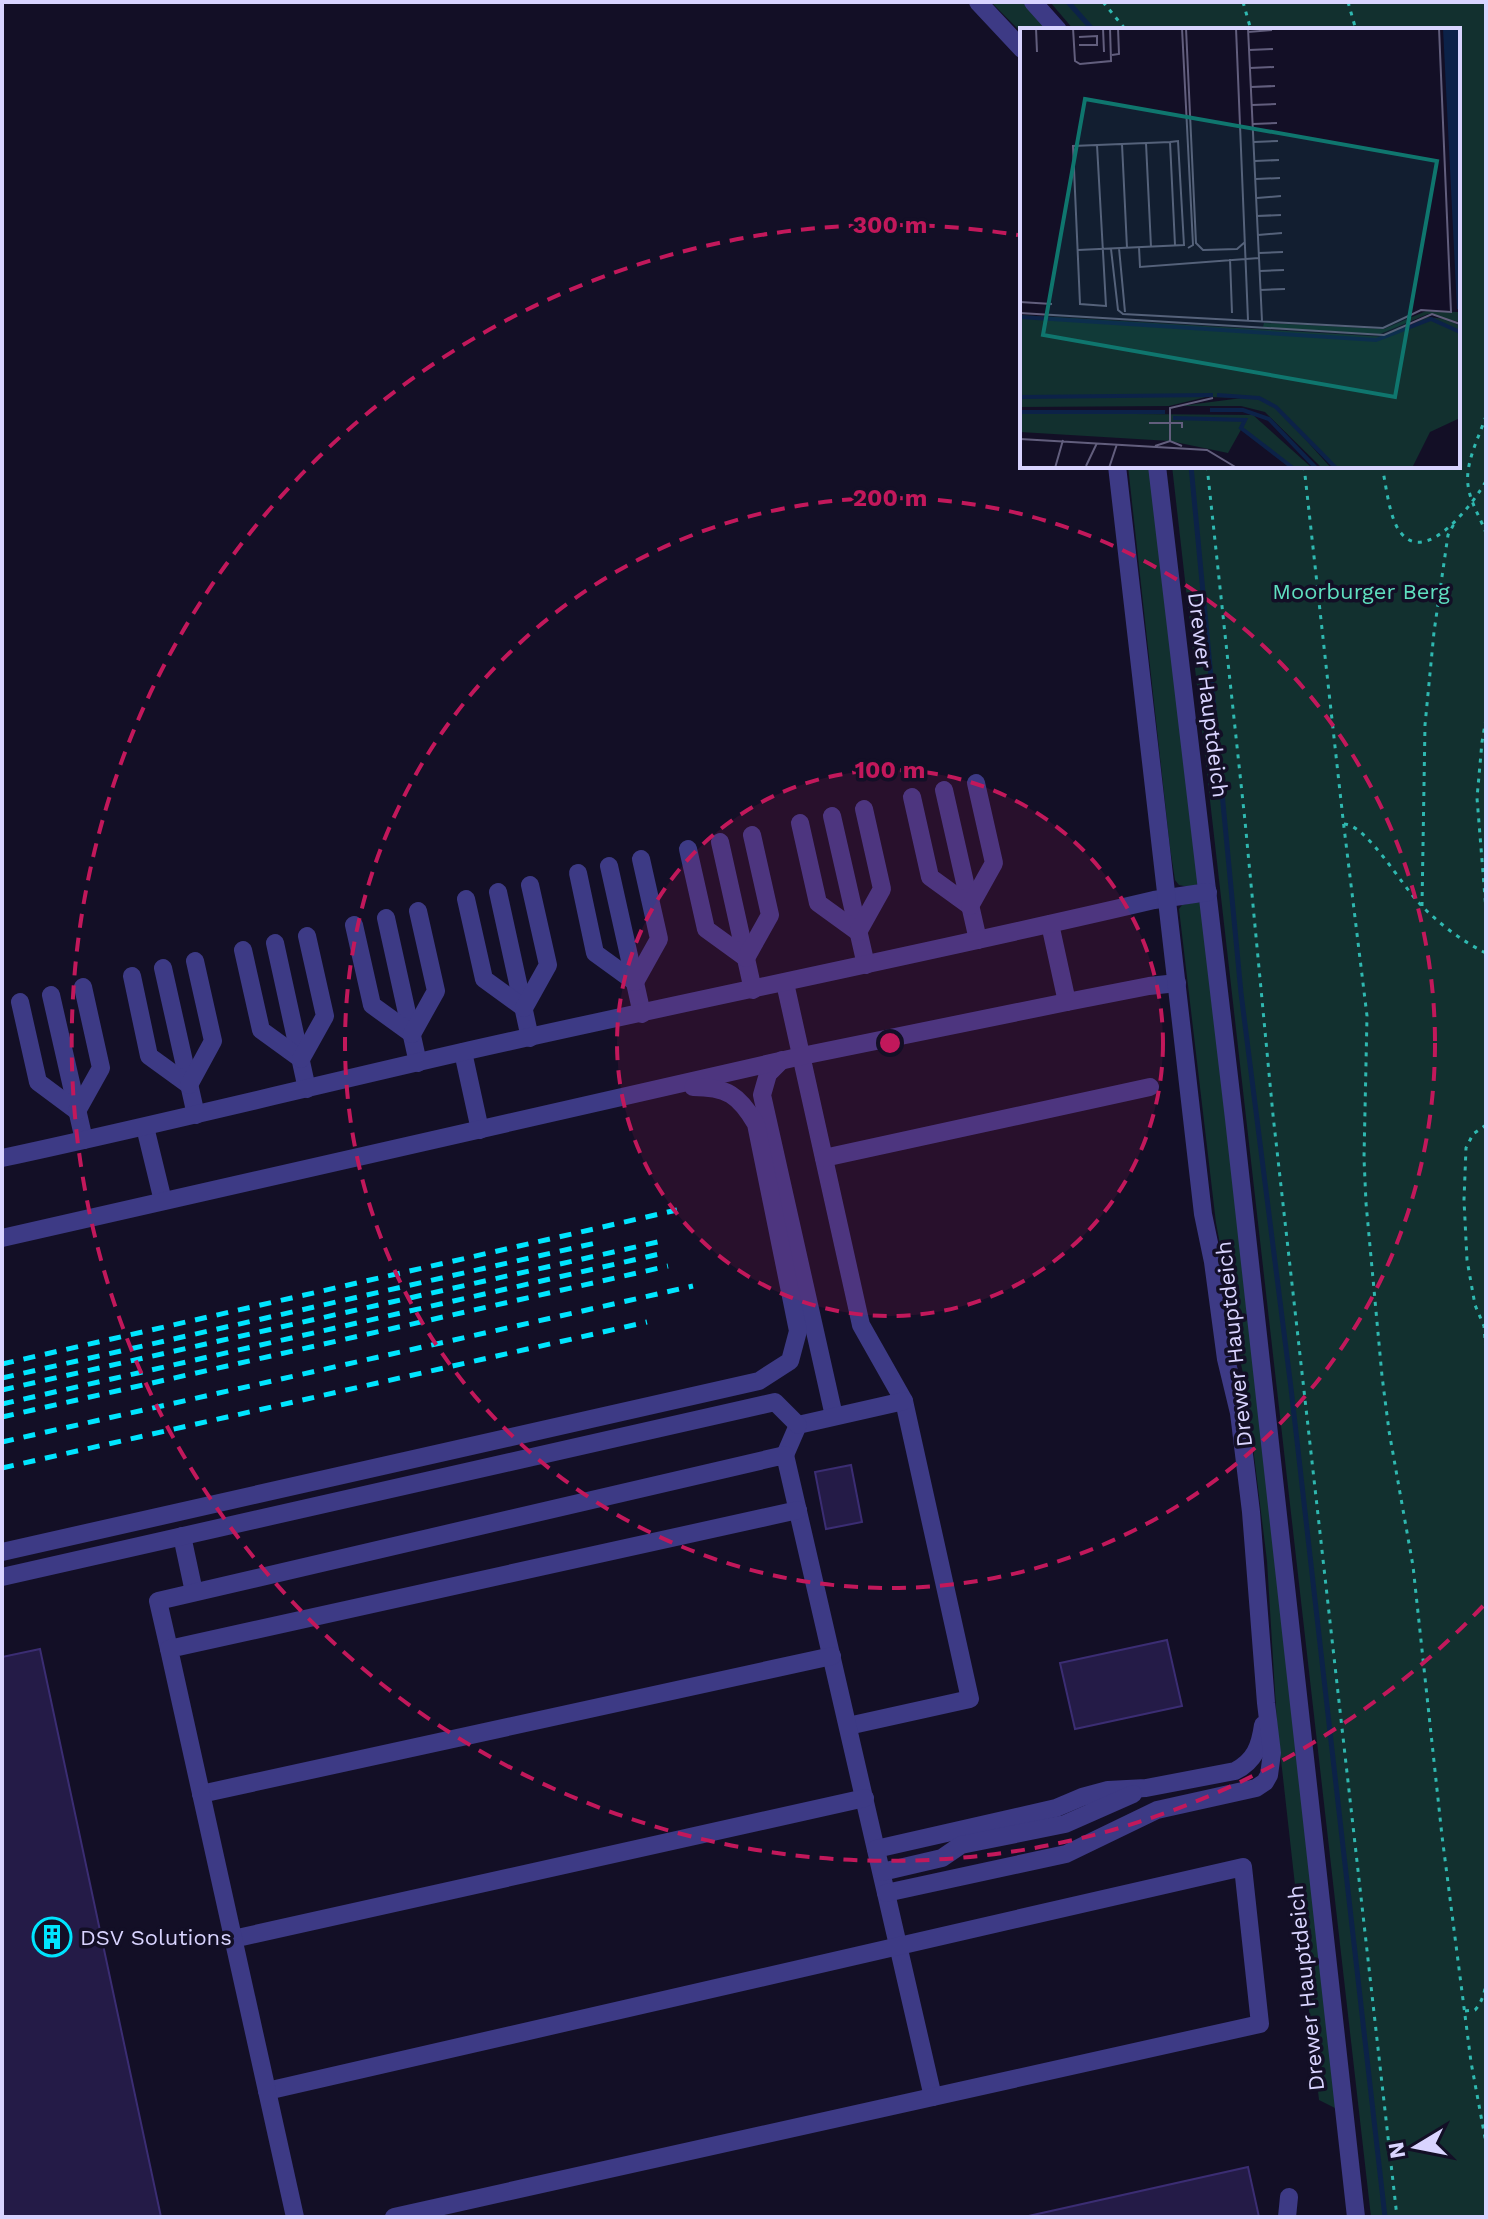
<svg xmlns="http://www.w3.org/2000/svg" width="1488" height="2219" font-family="'Work Sans',sans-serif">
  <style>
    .green { fill: #12302f }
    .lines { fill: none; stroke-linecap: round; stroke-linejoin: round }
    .stream { stroke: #0c2248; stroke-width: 5 }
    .building { fill: #241b47; stroke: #3b2d73; stroke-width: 2 }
    .path { stroke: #2fb8b0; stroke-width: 3; stroke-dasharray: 4 6; stroke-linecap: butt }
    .minor { stroke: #3d3a85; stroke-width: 18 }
    .rail { stroke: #00e5ff; stroke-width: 5; stroke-dasharray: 12 10; stroke-linecap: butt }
    .ring { fill: none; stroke: #c2185b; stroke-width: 4; stroke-dasharray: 14 10 }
    .labels { text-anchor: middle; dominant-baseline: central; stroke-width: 7; stroke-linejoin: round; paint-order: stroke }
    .park-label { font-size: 22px; fill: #5fe0c0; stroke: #130f26 }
    .street-label { font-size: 22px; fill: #d9d4ff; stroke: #130f26 }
    .poi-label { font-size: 22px; fill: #d9d4ff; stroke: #130f26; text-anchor: start }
    .inset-river { fill: none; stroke: #0c2248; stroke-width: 4 }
    .inset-road { fill: none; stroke: #625e7d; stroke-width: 2 }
    .view { fill: #0f766e; fill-opacity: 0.15; stroke: #0f766e; stroke-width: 4 }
    .inset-edge { fill: none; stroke: #d9d4ff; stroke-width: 4 }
    .centre { fill: #c2185b; stroke: #130f26; stroke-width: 4 }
    .ring-label { font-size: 24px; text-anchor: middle; font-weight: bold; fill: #c2185b; stroke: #130f26; stroke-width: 7; stroke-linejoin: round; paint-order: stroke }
  </style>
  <rect width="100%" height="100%" fill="#130f26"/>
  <g class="green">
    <polygon points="991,2 1026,2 1050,30 1022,30 1022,33"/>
    <polygon points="1050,2 1486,2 1486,2217 1371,2217 1172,466 1458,466 1458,30 1074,30"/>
    <path d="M1128,466H1153L1201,882C1194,887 1187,887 1179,885L1175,880L1170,848Z"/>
    <polygon points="1197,902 1201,903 1339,2110 1319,2100 1277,1724 1267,1561 1245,1382 1231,1320 1226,1276 1216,1223 1179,909 1182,905"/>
  </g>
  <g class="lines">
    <g class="stream">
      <polyline points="1068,2 1093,30"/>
      <polyline points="1191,466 1241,993 1291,1388 1385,2217"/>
    </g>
  </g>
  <g class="building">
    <polygon points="851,1465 862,1522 826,1529 815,1472"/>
    <polygon points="1167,1640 1182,1706 1075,1729 1060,1663"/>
    <polygon points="40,1649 161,2217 2,2217 2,1657"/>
    <polygon points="1248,2167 1259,2217 1024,2217"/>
  </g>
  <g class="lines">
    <g class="path">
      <polyline points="1103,2 1126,30"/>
      <polyline points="1243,2 1251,30"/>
      <polyline points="1348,2 1356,30"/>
      <path d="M1486,416C1479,437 1465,463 1468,485C1470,502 1480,517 1486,533"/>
      <polyline points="1207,466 1245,821 1273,1115 1397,2217"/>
      <polyline points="1304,466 1343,819 1367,1016 1364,1158 1366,1203 1382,1376 1389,1431 1413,1566 1442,1836 1471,2062 1486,2143"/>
      <path d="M1382,466C1386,484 1389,519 1401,533C1427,566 1475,501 1486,481"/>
      <polyline points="1486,719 1482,742 1477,798 1486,910"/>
      <path d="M1344,824C1367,825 1402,886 1420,904C1438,923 1463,942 1486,953"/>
      <polyline points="1422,906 1425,725 1434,632 1448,535 1455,522"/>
      <polyline points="1486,1125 1473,1134 1466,1148 1464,1200 1467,1260 1475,1305 1484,1326 1486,1351"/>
      <path d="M1465,2011L1475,2010C1482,2002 1484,1994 1486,1984"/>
    </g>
    <g class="minor">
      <polyline points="978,2 1022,49"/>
      <polyline points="1033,2 1058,30"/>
      <polyline points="1157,466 1234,1119 1356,2217"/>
      <polyline points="944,790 978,940"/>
      <polyline points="912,797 930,877 970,906"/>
      <polyline points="832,816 866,965"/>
      <polyline points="800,823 818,903 858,932"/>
      <polyline points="720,842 753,990"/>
      <polyline points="688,849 706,929 746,958"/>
      <polyline points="609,866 642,1014"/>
      <polyline points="578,873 595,953 635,982"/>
      <polyline points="498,892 530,1038"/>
      <polyline points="466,899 484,979 524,1008"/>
      <polyline points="970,906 994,863 976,783"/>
      <polyline points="386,918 418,1063"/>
      <polyline points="1050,924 1067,1002"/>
      <polyline points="354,925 372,1005 412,1034"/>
      <polyline points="858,932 882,889 864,809"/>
      <polyline points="275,943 307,1089"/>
      <polyline points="243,950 261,1030 301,1059"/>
      <polyline points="746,958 770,915 752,835"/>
      <polyline points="163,968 196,1115"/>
      <polyline points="132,976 149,1056 189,1085"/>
      <polyline points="635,982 659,939 641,859"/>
      <polyline points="785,983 861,1325 904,1401 970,1699 848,1726"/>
      <polyline points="51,995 84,1140"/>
      <polyline points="20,1002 38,1082 77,1111"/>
      <polyline points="524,1008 548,965 530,885"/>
      <polyline points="412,1034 436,991 418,911"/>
      <polyline points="463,1052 480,1130"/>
      <polyline points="301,1059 325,1016 307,936"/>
      <polyline points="782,1060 768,1074 762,1095 834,1416"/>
      <polyline points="189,1085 213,1041 195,961"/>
      <polyline points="77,1111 101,1068 83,987"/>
      <polyline points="145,1127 163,1201"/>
      <path d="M2,1158C156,1125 309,1087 462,1052C692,1000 924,954 1154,900L1208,892"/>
      <polyline points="824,1158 1150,1087"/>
      <polyline points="2,1238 802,1056 1067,1002 1149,986 1177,983"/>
      <polyline points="785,1455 798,1425 904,1401"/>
      <polyline points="182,1536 194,1592"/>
      <path d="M2,1552L759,1381L790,1361L798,1331L756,1124C739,1095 727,1087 693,1087"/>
      <polyline points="2,1577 775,1402 798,1425"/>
      <polyline points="169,1649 158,1601 785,1455 933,2097"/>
      <polyline points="201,1794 832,1656"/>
      <path d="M876,1849L1056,1808L1082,1797L1108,1790L1146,1788L1235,1771C1255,1761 1260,1746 1263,1725"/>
      <polyline points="882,1872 942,1858 961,1845 1065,1824 1133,1794"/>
      <polyline points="886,1893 1066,1854 1157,1810 1256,1788 1265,1782 1269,1775 1272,1753 1266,1703 1251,1512 1239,1413 1226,1359 1213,1262 1203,1214 1117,466"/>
      <polyline points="233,1939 865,1798"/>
      <polyline points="267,2091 1243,1867 1260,2024 394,2217"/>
      <polyline points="295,2217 169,1649 798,1510"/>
      <polyline points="1287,2217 1289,2197"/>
    </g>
    <g class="rail">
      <polyline points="2,1364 677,1210"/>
      <polyline points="2,1378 600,1242"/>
      <polyline points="2,1390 662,1241"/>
      <polyline points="2,1404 664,1253"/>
      <polyline points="2,1417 668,1266"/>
      <polyline points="2,1442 693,1286"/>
      <polyline points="2,1468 647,1322"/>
    </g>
  </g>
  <circle cx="890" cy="1043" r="273" fill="#c2185b" fill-opacity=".12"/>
  <g class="ring">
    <circle cx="890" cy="1043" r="273"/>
    <circle cx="890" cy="1043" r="545"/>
    <path d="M1483 1606A818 818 0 1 1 1018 235"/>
  </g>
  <defs>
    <g id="building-ring" transform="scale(2)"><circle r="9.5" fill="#130f26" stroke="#00e5ff" stroke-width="1.5"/><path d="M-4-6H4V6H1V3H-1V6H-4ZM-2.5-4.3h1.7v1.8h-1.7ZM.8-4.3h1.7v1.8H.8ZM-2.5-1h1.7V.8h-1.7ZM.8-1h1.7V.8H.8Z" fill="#00e5ff"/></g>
  </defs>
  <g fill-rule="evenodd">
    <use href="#building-ring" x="52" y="1937"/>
  </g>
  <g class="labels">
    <g class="park-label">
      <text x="1361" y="591">Moorburger Berg</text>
    </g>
    <g class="street-label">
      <text transform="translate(1208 695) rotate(83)">Drewer Hauptdeich</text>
      <text transform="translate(1234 1344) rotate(-96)">Drewer Hauptdeich</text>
      <text transform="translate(1306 1988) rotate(-96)">Drewer Hauptdeich</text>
    </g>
    <g class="poi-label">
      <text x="80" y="1937">DSV Solutions</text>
    </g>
  </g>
  <g transform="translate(1020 28)">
    <rect width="440" height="440" fill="#130f26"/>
    <path d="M406,283L438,284L439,294L408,286L360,306L243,299L244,295L364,301ZM0,287L367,309L407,289L427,291L440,298V390L410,404L392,440H313L269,393L311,440H302L245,384L221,378H160L222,370L186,369L149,378L0,379ZM0,385L233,387L292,440H273L222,400L208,425L150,413L0,404Z" fill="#12302f"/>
    <path d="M423,0H440V282L437,281Z" fill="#0c2248"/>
    <path class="inset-river" d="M0,289L356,312L411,291L440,304M197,367L239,370L256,379L316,440M0,369L193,367M190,382H223L249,391L296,440M0,384H145M153,390L225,392L221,400L273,440"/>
    <path class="inset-road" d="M16,0L17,24M53,0L55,33L60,36L91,33L90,0M83,0L84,24M162,0L173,217L168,220M166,0L176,215L183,222L217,221L225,214M216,0L228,292M228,0L242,293M228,4L252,2M59,9L77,8V17H59M229,22L253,21M92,27L99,26L98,0M230,40L254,39M231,59L255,58M232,77L256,76M233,96L257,95M234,114L258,113M126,115L131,219M102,116L107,220M77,117L86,278L60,276L53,118L77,117L126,115L150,114L155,217M235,133L259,132M236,151L260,150M237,170L261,168M237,188L261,187M238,207L262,205M119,219L120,239L239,230M99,220L105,284M91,221L98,282L103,286L363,300L401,282L431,284L419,0M58,222L164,217L158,113L150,114M239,225L263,224M210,231L212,285M240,243L264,242M240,262L265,261M0,274L32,276M0,285L364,307L412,286L440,296M129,395H162V400M0,411L187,422L217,440M150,413V380L193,370M135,418L150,413L162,418M66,438L77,415M35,440L43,412M89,440L97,416"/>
    <path class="view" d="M65,71L417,133L375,369L23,307Z"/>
    <rect width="440" height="440" class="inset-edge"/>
  </g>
  <circle cx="890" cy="1043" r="12" class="centre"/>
  <g class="ring-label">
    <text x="890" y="233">300 m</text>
    <text x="890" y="506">200 m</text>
    <text x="890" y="778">100 m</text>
  </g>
  <rect width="1488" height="2219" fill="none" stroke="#d9d4ff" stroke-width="8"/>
  <g transform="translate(1416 2147) rotate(260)" stroke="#130f26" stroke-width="6" paint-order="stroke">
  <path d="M0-6L14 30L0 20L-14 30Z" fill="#d9d4ff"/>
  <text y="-12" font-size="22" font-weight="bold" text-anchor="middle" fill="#d9d4ff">N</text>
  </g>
</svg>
